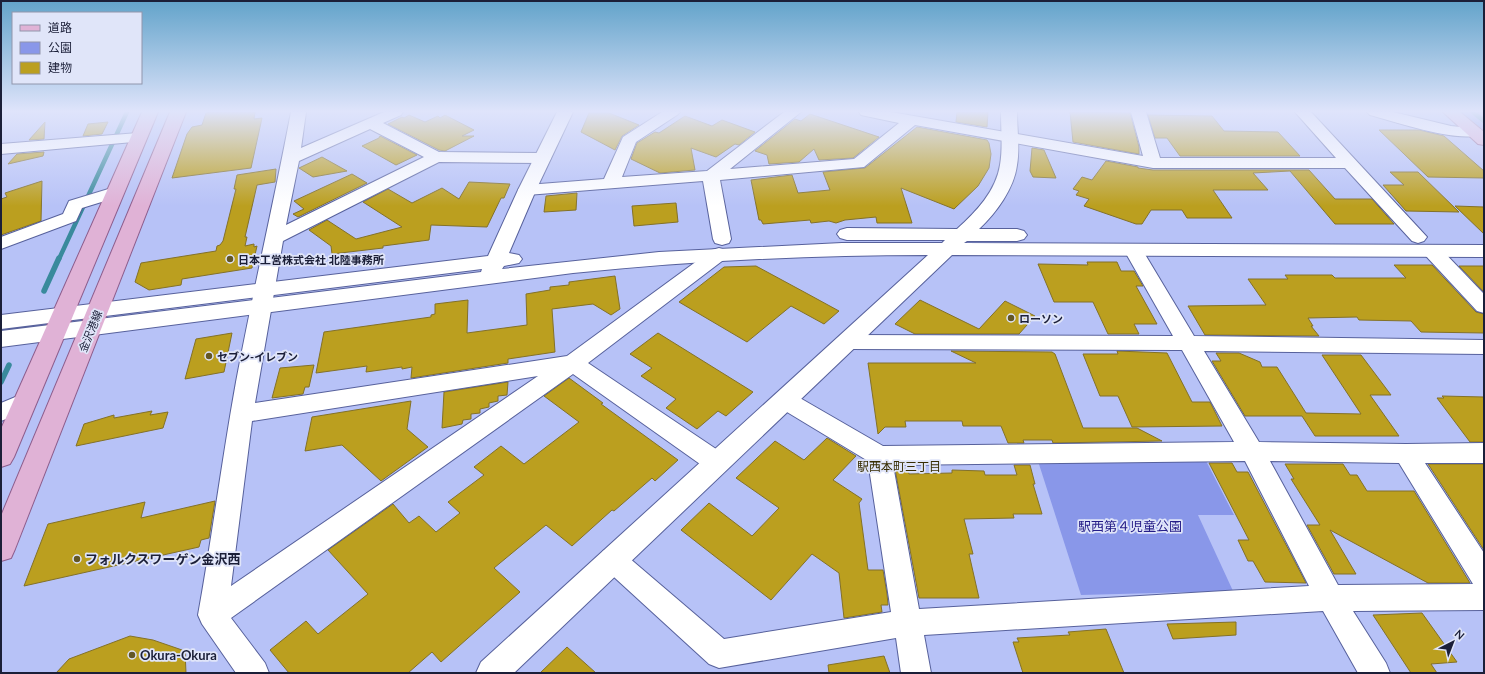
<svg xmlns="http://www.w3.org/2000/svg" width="1485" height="674" font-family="Lato,'Noto Sans JP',sans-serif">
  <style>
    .green { fill: #8997e9 }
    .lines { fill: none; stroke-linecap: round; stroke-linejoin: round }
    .stream-far1 { stroke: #398a9c; stroke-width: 4.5 }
    .stream { stroke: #398a9c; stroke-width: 5.5 }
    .building { fill: #bb9f1f; stroke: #837128 }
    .minor-casing { stroke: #57619c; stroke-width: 2 }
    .tertiary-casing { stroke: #57619c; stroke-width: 2 }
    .primary-casing { stroke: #8d5d8c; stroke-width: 2 }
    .minor { fill: #fff; fill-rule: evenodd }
    .tertiary { fill: #fff; fill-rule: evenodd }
    .primary { fill: #e0b2d6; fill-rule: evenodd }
    .poi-dot { fill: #645724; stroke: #e0e5f9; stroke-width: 1.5 }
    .labels { text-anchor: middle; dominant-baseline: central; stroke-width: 3.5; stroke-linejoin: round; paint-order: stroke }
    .poi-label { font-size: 11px; font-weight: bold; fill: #1b1f38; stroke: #e0e5f9; text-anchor: start }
    .street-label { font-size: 11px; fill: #1b1f38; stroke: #e0e5f9 }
    .neighbourhood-label { font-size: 12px; fill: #372d02; stroke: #e0e5f9 }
    .near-park-label { font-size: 13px; fill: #241c87; stroke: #e0e5f9 }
    .near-poi-label { font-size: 13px; font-weight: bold; fill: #1b1f38; stroke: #e0e5f9; text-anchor: start }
  </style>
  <rect width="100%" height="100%" fill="#b7c2f7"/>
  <g class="green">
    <polygon points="1461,112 1484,112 1484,131"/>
    <polygon points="1037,458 1205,459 1234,515 1198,515 1233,591 1081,595"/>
  </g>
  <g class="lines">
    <g class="stream-far1">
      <polyline points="1473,112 1484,121"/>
      <polyline points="59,259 127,112"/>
    </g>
    <g class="stream">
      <polyline points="44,291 59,258"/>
      <polyline points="1,382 9,365"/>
    </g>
  </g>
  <g class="building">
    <polygon points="212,112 255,112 254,119 262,118 251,168 172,178 187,134 192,127 202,125 206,113"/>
    <polygon points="957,112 988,112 987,127 956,122"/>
    <polygon points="1070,112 1130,113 1139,147 1139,154 1073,142"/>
    <polygon points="589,113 609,113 639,125 622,136 615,150 581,132"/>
    <polygon points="810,114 879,137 853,158 819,160 814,149 799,162 769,164 767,155 755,151 795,119 801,121"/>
    <polygon points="409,115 425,122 438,116 440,118 445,115 474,130 462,136 474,136 445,151 439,150 388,124 402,117 404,118"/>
    <polygon points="1148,115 1212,116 1224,131 1278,132 1300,156 1180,156 1167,138 1155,138"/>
    <polygon points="685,116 712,126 722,120 755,132 739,145 735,144 716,157 691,148 695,170 660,173 631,159 637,143 655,132 659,133"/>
    <polygon points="45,122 44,139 29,140"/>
    <polygon points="108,122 102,134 83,136 88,124"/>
    <polygon points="917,127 987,140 989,143 991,154 989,168 978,186 954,209 901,188 912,223 877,223 876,217 845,220 836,223 829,221 811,223 810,220 763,224 761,220 759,220 751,180 792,175 798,193 830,190 823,172 865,168"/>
    <polygon points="1379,130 1419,130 1444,136 1484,171 1484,178 1428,177"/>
    <polygon points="380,136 417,155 396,165 362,146 379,138"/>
    <polygon points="1032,148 1044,150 1056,178 1033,177 1030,171"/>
    <polygon points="44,152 43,156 8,164 17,154"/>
    <polygon points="322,157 347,171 313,177 299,168"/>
    <polygon points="1106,161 1138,167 1138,168 1153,170 1309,170 1335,199 1372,199 1394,224 1335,224 1290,171 1253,173 1268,190 1213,190 1232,218 1187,218 1182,210 1151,210 1142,224 1136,224 1084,206 1089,199 1076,195 1079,191 1073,189 1082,177 1092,180"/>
    <polygon points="276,169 275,182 257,185 245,237 247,237 245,246 254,244 254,247 257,246 252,268 182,279 181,285 149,290 135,282 141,263 216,251 217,246 220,245 223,241 236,189 234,189 237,175"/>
    <polygon points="1390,172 1418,172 1459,212 1406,211 1383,185 1404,185"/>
    <polygon points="352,174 367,183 298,217 293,214 304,209 294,201"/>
    <polygon points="42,181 41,221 1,235 1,199 7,197 5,193"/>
    <polygon points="469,182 510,184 504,198 501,198 487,227 431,225 429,240 383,246 383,248 332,254 331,246 309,230 327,220 356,239 402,227 363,202 388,189 412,203 442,188 459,199"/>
    <polygon points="577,193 576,210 544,212 546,196"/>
    <polygon points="676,203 678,222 634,226 632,206"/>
    <polygon points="1455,206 1484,207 1484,234"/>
    <polygon points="1087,262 1117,262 1121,271 1134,271 1143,286 1136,286 1157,324 1134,324 1139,334 1108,334 1093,302 1054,302 1038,264 1088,265"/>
    <polygon points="1394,265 1432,265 1476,312 1484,314 1484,333 1421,332 1411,321 1359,320 1357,317 1308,318 1313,326 1311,326 1319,336 1205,335 1188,306 1266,305 1248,279 1288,279 1285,275 1332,275 1335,278 1406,278"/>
    <polygon points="756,266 806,293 839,311 824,324 791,306 747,342 679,302 724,267"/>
    <polygon points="1459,266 1484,266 1484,292"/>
    <polygon points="615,276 620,309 611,315 593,304 552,309 555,352 508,359 508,363 411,378 412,367 402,369 402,367 366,372 367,366 316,373 324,332 431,317 431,315 435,314 435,304 468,300 467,333 527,325 526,294 550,290 550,287 569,285 569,282"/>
    <polygon points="920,300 979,329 1005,301 1035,316 1019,334 915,334 895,324"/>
    <polygon points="232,333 224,372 185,379 196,339"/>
    <polygon points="658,333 753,392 726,416 718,411 697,429 666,408 676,399 641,376 652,368 630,354"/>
    <polygon points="951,351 1052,352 1055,354 1083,428 1137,428 1162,441 1053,443 1052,440 1023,440 1024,443 1008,443 1001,426 963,426 962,421 905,421 906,427 885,427 878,434 868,363 976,363"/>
    <polygon points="1117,351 1167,353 1192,402 1210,402 1222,426 1132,427 1118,396 1100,396 1083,354 1118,354"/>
    <polygon points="1216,353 1239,353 1260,362 1262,367 1277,367 1306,413 1361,414 1322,355 1361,355 1391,395 1370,395 1399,436 1315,436 1302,416 1245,416 1212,361 1221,361"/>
    <polygon points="314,365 309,387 305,387 303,394 272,398 280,368"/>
    <polygon points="569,378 603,403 601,404 678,460 655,481 652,478 614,511 612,510 572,546 546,525 494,568 520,592 441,662 432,652 408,673 289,673 270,650 306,621 318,634 368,594 328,550 393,504 409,523 419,516 436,532 460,513 448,502 484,475 474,467 501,446 524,464 579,422 544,396"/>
    <polygon points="508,382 507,395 498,396 498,401 489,403 489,407 480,409 480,413 471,414 471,419 463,420 462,424 442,428 444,392"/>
    <polygon points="1442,396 1484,397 1484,442 1470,442 1437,398 1444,398"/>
    <polygon points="411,401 407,429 428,447 381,481 342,445 305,451 312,417"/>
    <polygon points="152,411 150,415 168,412 163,428 76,446 84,424 114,415 114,418"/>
    <polygon points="827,438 856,456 833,480 862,499 859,503 868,570 883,570 887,594 888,605 881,605 882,612 844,618 839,573 812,554 771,600 681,530 709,503 752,536 779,508 736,478 775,441 804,460"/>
    <polygon points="1209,463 1232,463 1237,472 1248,472 1306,583 1265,582 1253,561 1248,561 1238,540 1249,540"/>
    <polygon points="1285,464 1343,464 1350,475 1357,475 1367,491 1414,491 1470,583 1428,583 1330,530 1356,574 1334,574 1307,525 1320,525 1291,479 1294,479"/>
    <polygon points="1428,464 1484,464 1484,550"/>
    <polygon points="1014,465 1030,465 1035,484 1033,484 1042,514 1013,514 1014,518 964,519 973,554 969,554 979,598 919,598 895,469 908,469 909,474 952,473 952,470 984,471 985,475 1017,475"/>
    <polygon points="215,501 209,538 201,540 199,547 24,586 48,524 145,502 141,518"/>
    <polygon points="1422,613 1457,662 1431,664 1437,673 1411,673 1373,615"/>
    <polygon points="1236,622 1236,635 1173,639 1167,624"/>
    <polygon points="1106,629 1124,673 1023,673 1013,642 1019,642 1017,638 1070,635 1068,632"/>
    <polygon points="130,636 153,640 185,651 186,673 56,673 69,659"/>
    <polygon points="567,647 596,673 540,673"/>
    <polygon points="884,656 890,673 829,673 828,665"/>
  </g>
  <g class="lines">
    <g class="minor-casing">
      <g id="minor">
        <path d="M291,112H306L301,148L384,112H403L401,115L383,123L439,152L543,153L549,155L551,158L549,161L543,163L439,162L283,241L255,403L567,356L712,250L719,248L726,250L728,254L726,258L588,363L725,455L728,462L725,469L716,472L707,469L573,374L231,618L265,663L269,673H236L202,624L198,615C212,538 222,459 236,382C253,291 274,202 291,112ZM370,129L424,157L286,225L299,161ZM538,376L231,586L252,421Z"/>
        <polygon points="662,112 680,112 677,115 636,142 622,177 707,171 784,112 801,112 730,169 854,159 899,123 861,115 859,112 891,112 1143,156 1131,112 1146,112 1160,158 1336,158 1295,112 1311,112 1427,237 1424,241 1418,243 1412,241 1345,168 1153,168 915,125 864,167 720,180 731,239 729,243 722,245 715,243 713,239 703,181 527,195 521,194 518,190 521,186 527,185 604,179 623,137"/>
        <path d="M1367,112H1393L1451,126L1480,129L1482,132L1480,135C1454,142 1397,122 1370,115Z"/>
        <polygon points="138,133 144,135 146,138 144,141 1,154 1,144"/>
        <polygon points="115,187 121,188 124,192 121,196 82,208 76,221 1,249 1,237 63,214 69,201"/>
        <path d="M1133,244L1140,246L1194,336L1484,340V354L1204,351L1259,442L1406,444L1484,443V463H1425L1484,553V610L1353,611L1386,663L1390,673H1358L1323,611L924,635L931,673H901L896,638L719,668L709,664L603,567L599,559L603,551L612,547L621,551L724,639L891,612L868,461L777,406L774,400L777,394L785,392L793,394L883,446L1234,442L1182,350L848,349L841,347L837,342L841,337L848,335L1173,336L1124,250L1126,246ZM1245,461L1309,586L919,609L893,465ZM1270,461L1399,463L1473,584L1338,585Z"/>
        <polygon points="1432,245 1439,247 1484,294 1484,313 1477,311 1425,255 1423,251 1425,247"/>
        <polygon points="25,393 33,396 36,402 33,408 1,421 1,403"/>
      </g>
    </g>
    <g class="tertiary-casing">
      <path id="tertiary" d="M557,112H573L536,190L509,253L519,255L522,259L519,263L504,266L502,269L659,252L842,243H942L945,240H847L840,238L837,234L840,230L847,228L957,229C976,212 996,191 1000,165C1003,148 1001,130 1001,112H1017C1017,130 1020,148 1017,165C1014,189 996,213 979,229H1017L1024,231L1027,235L1024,239L1017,241H967L964,243L1484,245V257L952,255L514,673H476L481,662L928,255C810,255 691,261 573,273L1,347V331L481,272L482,269L1,329V315L488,256L518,190Z"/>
    </g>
    <g class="primary-casing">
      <g id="primary">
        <polygon points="142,112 158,112 14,457 10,464 1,467 1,429"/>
        <polygon points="170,112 186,112 15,549 11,558 1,561 1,516"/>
        <polygon points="1443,112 1460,112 1484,132 1484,145 1478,144"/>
      </g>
    </g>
    <use href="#minor" class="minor"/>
    <use href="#tertiary" class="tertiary"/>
    <use href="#primary" class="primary"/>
  </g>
  <linearGradient id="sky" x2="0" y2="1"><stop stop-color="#62a3ca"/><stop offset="0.54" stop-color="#dfe4fb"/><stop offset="1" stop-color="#dfe4fb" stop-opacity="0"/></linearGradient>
  <rect width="1485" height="206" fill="url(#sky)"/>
  <g class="poi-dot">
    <circle cx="230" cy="259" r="4"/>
    <circle cx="1011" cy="318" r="4"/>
    <circle cx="209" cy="356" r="4"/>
    <circle cx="77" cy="559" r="4"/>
    <circle cx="132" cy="655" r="4"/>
  </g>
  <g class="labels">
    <g class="poi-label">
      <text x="238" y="259">日本工営株式会社 北陸事務所</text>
      <text x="1019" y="318">ローソン</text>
      <text x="217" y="356">セブン-イレブン</text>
    </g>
    <g class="street-label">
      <text transform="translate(90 331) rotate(-68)">金沢港線</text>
    </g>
    <g class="neighbourhood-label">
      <text x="899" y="466">駅西本町三丁目</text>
    </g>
    <g class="near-park-label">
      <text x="1130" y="526">駅西第４児童公園</text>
    </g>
    <g class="near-poi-label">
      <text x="85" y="559">フォルクスワーゲン金沢西</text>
      <text x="140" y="655">Okura-Okura</text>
    </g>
  </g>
  <rect width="1485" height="674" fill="none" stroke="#1b1f38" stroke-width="4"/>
  <rect x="12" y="12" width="130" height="72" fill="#e0e5f9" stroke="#9196ac"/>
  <rect x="20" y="25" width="20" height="6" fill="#e0b2d6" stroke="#9196ac"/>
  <text x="48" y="32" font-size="12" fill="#1b1f38">道路</text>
  <rect x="20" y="42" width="20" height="12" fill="#8997e9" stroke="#9196ac"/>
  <text x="48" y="52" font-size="12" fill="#1b1f38">公園</text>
  <rect x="20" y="62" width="20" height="12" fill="#bb9f1f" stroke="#9196ac"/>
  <text x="48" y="72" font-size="12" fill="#1b1f38">建物</text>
  <g transform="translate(1453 642) rotate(42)" stroke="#e0e5f9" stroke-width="3" paint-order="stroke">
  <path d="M0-3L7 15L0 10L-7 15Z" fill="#1b1f38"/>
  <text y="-6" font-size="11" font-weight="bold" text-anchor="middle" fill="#1b1f38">N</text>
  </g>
</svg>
